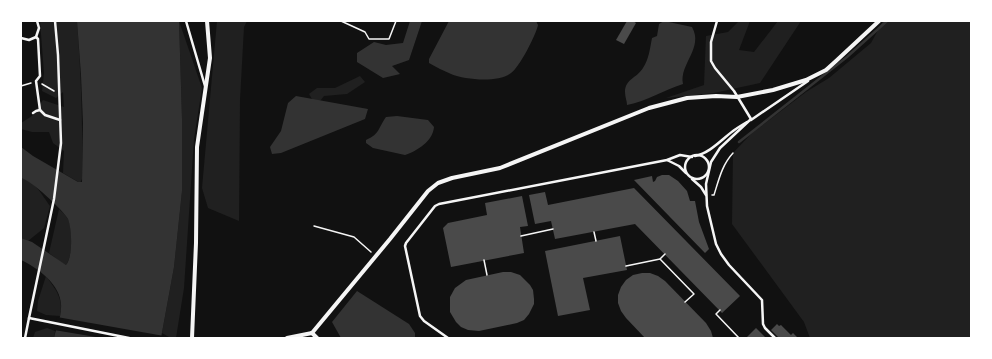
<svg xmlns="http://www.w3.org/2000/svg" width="992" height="359" font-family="Roboto,sans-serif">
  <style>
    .green { fill: #202020 }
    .water { fill: #333 }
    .pier { fill: #111 }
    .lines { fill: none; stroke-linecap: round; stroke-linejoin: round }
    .stream { stroke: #333; stroke-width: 2.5 }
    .building { fill: #4a4a4a }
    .path { stroke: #f5f5f5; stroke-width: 1.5 }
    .service { stroke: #f5f5f5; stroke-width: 2.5 }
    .minor { stroke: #f5f5f5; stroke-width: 4 }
  </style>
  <rect width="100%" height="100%" fill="#111"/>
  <g class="green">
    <path d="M40,21H77C81,74 83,126 82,179L80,183L63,173L64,151L53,143L49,132H32L21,129V123L32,116L43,100L64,107L63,92L56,98L42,91L44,73Z"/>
    <polygon points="179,21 202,88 194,139 184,288 176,338 169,337 162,333 174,267 182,191 182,119"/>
    <polygon points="217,21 247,21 244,27 240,100 239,221 208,208 202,188"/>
    <polygon points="739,21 750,21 739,50 754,52 778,21 801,21 760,83 714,93 666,98 704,85 706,36 728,32"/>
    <polygon points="883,21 971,21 971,338 810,338 804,322 732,224 733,153 751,134 806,92 829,78 871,43"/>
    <polygon points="360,76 365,82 347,94 324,96 316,106 309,94 317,88 335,88"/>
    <path d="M21,178C35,181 42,195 50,206L44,228L28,241L21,238Z"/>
    <path d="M59,209C62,212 67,216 69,221C72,231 73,256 66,265L62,263L49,253Z"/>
    <path d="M46,276C55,289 64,298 60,316L46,315L37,311L38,301Z"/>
    <polygon points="47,328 55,331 54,338 33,338 35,332"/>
  </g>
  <g class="water">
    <path d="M77,21H179L182,119V191L174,267L161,338H54C56,328 61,318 61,308C63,286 38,268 21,260V238L32,242L66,265C73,257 72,229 68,219C63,210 31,180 21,178V147L33,156L78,182H82L83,123L81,75Z"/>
    <polygon points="410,21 422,21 409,60 392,66 400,74 383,78 357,62 357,53 374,42 386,45 403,43"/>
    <path d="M449,21H536L538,25C536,35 519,68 511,73C498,83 466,80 451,74C444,71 436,67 429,63V59Z"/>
    <path d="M664,21L692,27C704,48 679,64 683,84C664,90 647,101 627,105C627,101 625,97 625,92C625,79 637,78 643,68C649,59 650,48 652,38L657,36L659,24Z"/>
    <polygon points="296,96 368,109 365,119 281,153 272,154 270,147 281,131 288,103"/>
    <path d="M397,116L428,120L434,127C433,141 417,151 405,155L373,148L366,143V140C380,134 378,128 386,117Z"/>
    <polygon points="357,291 409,324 415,333 415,338 341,338 332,322"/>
  </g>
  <polygon class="pier" points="57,317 164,336 163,338 102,338 54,330"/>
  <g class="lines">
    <polyline class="stream" points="739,142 847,57 887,21"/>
  </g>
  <g class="building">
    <polygon points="627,21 633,21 636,23 624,44 616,40"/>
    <polygon points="662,175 669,175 678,181 687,191 690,201 695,201 699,222 709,249 705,253 634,180 652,176 653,182 655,181 657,177"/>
    <polygon points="634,188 740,296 722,313 635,224 555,239 551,221 535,224 529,195 545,192 548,205"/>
    <polygon points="522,196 528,226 520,227 524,253 451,267 443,228 448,223 487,215 485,203"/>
    <polygon points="620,236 627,270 583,278 590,310 558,316 545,251"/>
    <polygon points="503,272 511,272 520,275 530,285 533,290 534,299 534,304 529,314 524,320 517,323 479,331 468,330 461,327 456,322 450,312 450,297 455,288 466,280"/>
    <polygon points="642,273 650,273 658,276 665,281 706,323 711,331 713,338 645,338 626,318 621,311 618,303 618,295 621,287 626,280 633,275"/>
    <polygon points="777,324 779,326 781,325 791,335 793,333 798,338 779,338 771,330"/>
    <polygon points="756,328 766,338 746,338"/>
  </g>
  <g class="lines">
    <g class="path">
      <polyline points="341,21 365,32 369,39 389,39 396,21"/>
      <polyline points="42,84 54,91"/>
      <polyline points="21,86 31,83"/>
      <path d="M712,195H714C719,179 722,165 733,153"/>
      <polyline points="314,226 354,237 371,252"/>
      <polyline points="594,232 596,241"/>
      <polyline points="521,236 553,229"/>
      <polyline points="660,259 694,294 685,302"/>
      <polyline points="484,260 487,275"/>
      <polyline points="626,266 660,259 665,254"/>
      <polyline points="720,310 716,314 739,338"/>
    </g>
    <g class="service">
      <polyline points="55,21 58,55 61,143 54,199 29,318 129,338"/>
      <polyline points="186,21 205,86"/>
      <polyline points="717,21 711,42 711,61 715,68 734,91 751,119"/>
      <polyline points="36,37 39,28 37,21"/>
      <polyline points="21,38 29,40 36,37 38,39 40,76 36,81 40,110"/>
      <polyline points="33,113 36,111 40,110 45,115 60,120"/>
      <polyline points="751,119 720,148 711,162 706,184 707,206 716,244 721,254 729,265 762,300 763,324 765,328 775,338"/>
      <polyline points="751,120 808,81"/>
      <circle cx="697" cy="167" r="12"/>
      <path d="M695,156C710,153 721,140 733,131C737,128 742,125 747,122"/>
      <polyline points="667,160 679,166 686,173"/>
      <polyline points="692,179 701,187 706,195"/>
      <polyline points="25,338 29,318"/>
      <polyline points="448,338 424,321 420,316 405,246 406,243 435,206 439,204 667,160 680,155 692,157"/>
    </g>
    <g class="minor">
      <polyline points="312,333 390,239 428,191 438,183 452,178 500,168 649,108 687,98 716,96 737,97 773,90 806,80 826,70 836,61 879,21"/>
      <polyline points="312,333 317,338"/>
      <polyline points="192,338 196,243 197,147 210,58 207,21"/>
      <polyline points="287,338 312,333"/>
    </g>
  </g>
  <rect width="992" height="359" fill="none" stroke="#ffffff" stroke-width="44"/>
</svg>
